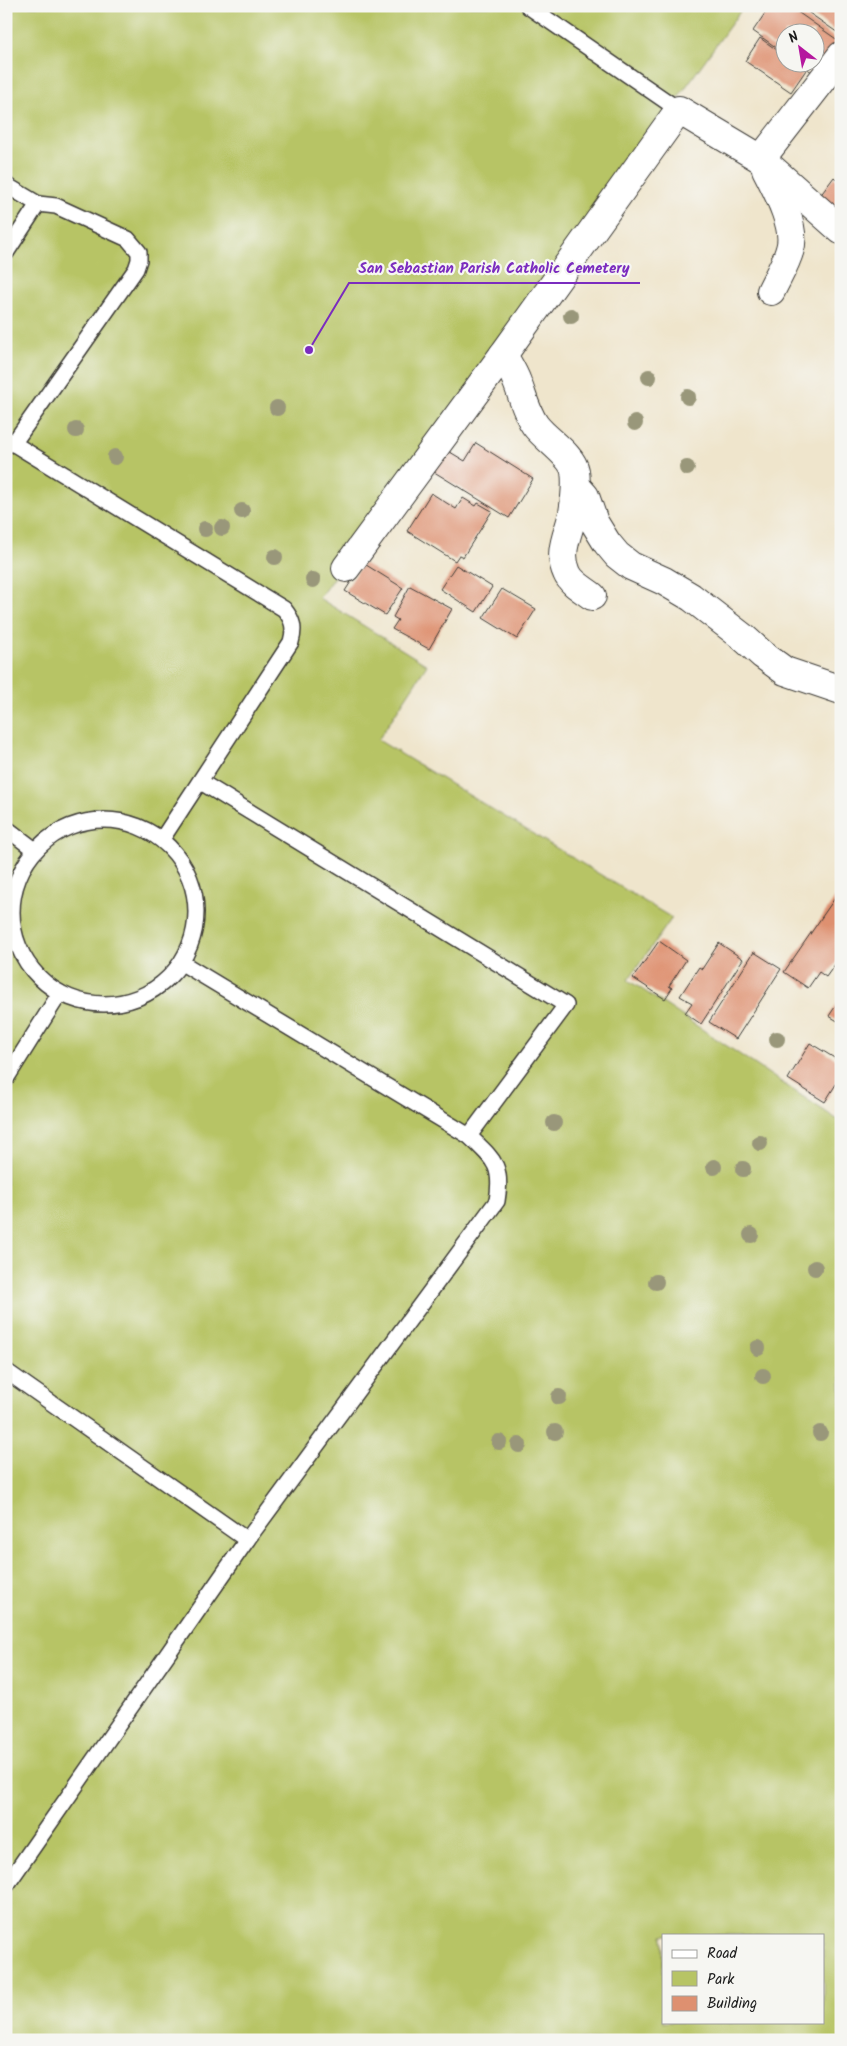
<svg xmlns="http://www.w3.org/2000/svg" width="847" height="2046" font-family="Kalam,sans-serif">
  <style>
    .green { fill: #b7c465; stroke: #6a7040; fill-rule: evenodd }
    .building { fill: #de9070 }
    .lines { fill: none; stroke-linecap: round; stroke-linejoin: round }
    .service-casing { stroke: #3c3a36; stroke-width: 18 }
    .minor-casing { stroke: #3c3a36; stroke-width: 30 }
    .service { stroke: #fff; stroke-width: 15 }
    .minor { stroke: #fff; stroke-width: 28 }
    .tree { fill: #99977a }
    .leader { fill: none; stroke: #7b2cbf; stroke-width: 2 }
    .callout-dot { fill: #7b2cbf; stroke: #f6f6f2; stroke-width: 2 }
    .callout-label { font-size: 15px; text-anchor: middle; font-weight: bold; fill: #7b2cbf; stroke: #f6f6f2; stroke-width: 4.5; stroke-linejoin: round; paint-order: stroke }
  </style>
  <rect width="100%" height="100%" fill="#f6f6f2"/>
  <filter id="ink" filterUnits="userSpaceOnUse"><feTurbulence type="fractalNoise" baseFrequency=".02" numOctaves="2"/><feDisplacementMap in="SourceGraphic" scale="10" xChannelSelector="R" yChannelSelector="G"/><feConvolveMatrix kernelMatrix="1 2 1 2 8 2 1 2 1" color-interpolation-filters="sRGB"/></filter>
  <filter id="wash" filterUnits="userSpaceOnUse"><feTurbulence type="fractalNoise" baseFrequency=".0096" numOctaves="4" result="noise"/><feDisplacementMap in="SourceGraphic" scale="20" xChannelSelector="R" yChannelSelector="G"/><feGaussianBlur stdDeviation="1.12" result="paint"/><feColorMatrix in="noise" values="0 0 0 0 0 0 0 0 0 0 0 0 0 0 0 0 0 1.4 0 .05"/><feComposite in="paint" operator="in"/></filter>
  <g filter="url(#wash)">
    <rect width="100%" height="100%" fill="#efe5cc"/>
    <path class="green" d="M6,6H744L319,598L427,665L378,740L672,918L628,980L841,1122V2040H6ZM663,1935H823V2022H663Z"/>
    <g id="blocks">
      <g class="building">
        <polygon points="770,6 789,6 839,41 816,75 798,62 814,62 814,32 784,32 784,53 753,31"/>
        <polygon points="799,6 841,6 841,35"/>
        <polygon points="760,38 784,55 784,62 795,62 806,70 791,92 745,61"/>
        <polygon points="834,177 841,183 841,217 817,200"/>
        <polygon points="476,443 533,479 509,518 431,470 445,449 465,461"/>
        <polygon points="431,493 456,509 463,498 476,506 478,503 492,511 463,557 459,555 455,561 407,531"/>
        <polygon points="363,563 403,588 385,615 345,591"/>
        <polygon points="456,565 492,587 476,612 440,589"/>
        <polygon points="410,586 452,609 429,649 392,629 398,620 393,617"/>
        <polygon points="502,589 536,609 517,639 483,618"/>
        <polygon points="835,898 841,901 841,956 826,977 819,972 808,988 784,972"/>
        <polygon points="659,941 686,960 669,986 672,988 665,999 633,978"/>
        <polygon points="719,943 743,959 701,1024 685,1013 692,1003 680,996 699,967 702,969"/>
        <polygon points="754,952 781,969 736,1039 709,1022"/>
        <polygon points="841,998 841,1023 829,1016"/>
        <polygon points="810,1043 841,1062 841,1076 825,1102 788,1079"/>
      </g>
    </g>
  </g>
  <g filter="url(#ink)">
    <use href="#blocks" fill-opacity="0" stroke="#3c3a36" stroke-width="1"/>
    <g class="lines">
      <g class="service-casing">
        <g id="service">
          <polyline points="528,6 679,110"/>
          <polyline points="6,185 38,204 56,206 128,239 139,252 139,260 136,269 13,444"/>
          <polyline points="6,253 38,204"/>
          <path d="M6,439L284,609C293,620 295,628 291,642L162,839"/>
          <polyline points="201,782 566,1005 469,1136"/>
          <circle cx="104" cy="912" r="92"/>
          <polyline points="6,828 35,850"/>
          <polyline points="6,1079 60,993"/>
          <polyline points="6,1371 247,1540"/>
          <path d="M6,1886L247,1540L497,1201C503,1165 494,1160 469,1136L182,963"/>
        </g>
      </g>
      <g class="minor-casing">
        <g id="minor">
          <polyline points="761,159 841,56"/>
          <path d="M766,169C776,189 797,227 790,249C786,264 777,278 771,291"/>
          <path d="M503,355C508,364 514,373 517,382C523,397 526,412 535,425C545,439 572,455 575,471C577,484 575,500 573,513C569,533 557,552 567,573C571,583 583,589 592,596"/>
          <polyline points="576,486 585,496 594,522 607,543 617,555 631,566 664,581 691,597 744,638 763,655 785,671 841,690"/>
          <polyline points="346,568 503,355 679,110 761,159 841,230"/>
        </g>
      </g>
      <use href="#service" class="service"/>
      <use href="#minor" class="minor"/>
    </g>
    <g class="tree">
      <circle cx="571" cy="316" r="8"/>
      <circle cx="649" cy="377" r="8"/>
      <circle cx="688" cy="397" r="8"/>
      <circle cx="277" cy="408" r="8"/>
      <circle cx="635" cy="423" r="8"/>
      <circle cx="76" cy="430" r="8"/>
      <circle cx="115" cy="457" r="8"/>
      <circle cx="687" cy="468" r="8"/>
      <circle cx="242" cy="511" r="8"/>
      <circle cx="222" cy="528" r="8"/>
      <circle cx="205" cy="529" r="8"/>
      <circle cx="275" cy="557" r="8"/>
      <circle cx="313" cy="580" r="8"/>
      <circle cx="777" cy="1039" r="8"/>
      <circle cx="554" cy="1123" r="8"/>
      <circle cx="760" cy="1143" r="8"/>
      <circle cx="714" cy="1167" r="8"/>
      <circle cx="743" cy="1169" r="8"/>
      <circle cx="751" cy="1235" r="8"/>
      <circle cx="815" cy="1268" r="8"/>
      <circle cx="656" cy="1282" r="8"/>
      <circle cx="758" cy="1348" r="8"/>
      <circle cx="763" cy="1376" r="8"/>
      <circle cx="559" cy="1397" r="8"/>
      <circle cx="555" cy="1432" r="8"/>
      <circle cx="820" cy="1433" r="8"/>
      <circle cx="499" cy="1442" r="8"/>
      <circle cx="519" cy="1445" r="8"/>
    </g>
  </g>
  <path class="leader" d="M309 350L349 283H640"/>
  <circle class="callout-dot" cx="309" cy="350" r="5"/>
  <g class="callout-label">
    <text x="494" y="273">San Sebastian Parish Catholic Cemetery</text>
  </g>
  <rect width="847" height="2046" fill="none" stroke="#f6f6f2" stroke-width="25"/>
  <rect x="662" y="1934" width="162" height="90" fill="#f6f6f2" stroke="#9f9f9c"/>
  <rect x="672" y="1950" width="25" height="8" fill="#ffffff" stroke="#9f9f9c"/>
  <text x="707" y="1958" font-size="15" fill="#1c1c1c">Road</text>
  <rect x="672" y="1971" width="25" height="15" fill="#b7c465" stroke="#9f9f9c"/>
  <text x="707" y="1984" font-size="15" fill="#1c1c1c">Park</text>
  <rect x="672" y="1996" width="25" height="15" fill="#de9070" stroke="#9f9f9c"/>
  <text x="707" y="2008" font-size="15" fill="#1c1c1c">Building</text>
  <g transform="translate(800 48) rotate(329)"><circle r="24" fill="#f6f6f2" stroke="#9f9f9c"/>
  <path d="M0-4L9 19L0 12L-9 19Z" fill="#b5179e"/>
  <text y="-8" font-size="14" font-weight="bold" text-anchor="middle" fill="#1c1c1c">N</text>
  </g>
</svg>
